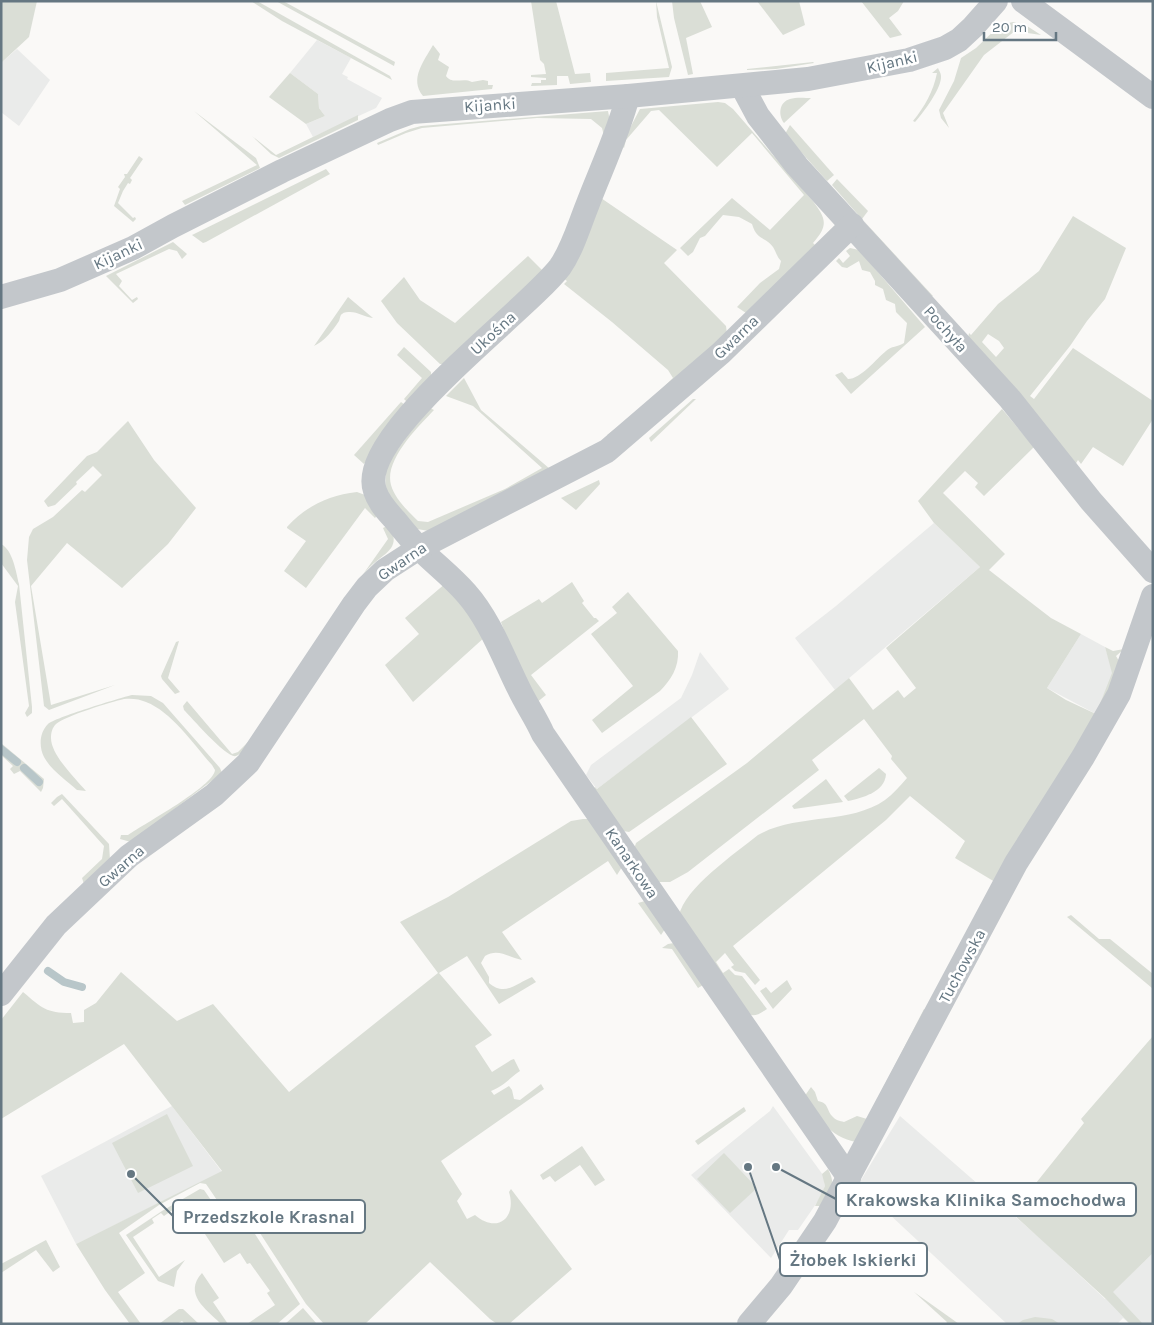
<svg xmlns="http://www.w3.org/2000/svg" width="1154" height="1325" font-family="Karla,sans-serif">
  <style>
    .built { fill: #eaebea }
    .green { fill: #daded6; fill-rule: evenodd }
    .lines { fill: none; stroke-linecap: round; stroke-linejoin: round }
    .stream { stroke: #b8c6c9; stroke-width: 8 }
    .minor { stroke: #c3c7cb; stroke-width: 24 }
    .labels { text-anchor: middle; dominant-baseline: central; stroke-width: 5; stroke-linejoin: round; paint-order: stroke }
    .street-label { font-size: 16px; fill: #657782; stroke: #fff }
    .leader { fill: none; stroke: #657782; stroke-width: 2 }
    .callout-dot { fill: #657782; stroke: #fff; stroke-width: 2 }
    .callout { fill: #fff; stroke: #657782; stroke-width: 2 }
    .callout-label { font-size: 18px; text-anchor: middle; font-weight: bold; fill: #657782 }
  </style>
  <rect width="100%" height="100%" fill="#faf9f7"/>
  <g class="built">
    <polygon points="317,40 351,58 342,74 348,77 347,79 382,98 376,108 313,137 306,124 325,116 319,108 318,94 290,73"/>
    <polygon points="17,49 50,80 19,126 1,112 1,63"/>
    <polygon points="934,523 980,567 835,690 795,638 836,606"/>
    <polygon points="1081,634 1105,647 1113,673 1096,714 1047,688"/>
    <polygon points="700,652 729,689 597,789 586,775 591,765 681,698 692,675"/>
    <polygon points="172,1106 222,1172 76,1244 41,1176"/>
    <polygon points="773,1106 823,1175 825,1186 818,1201 798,1230 789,1230 771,1258 691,1175 770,1111"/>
    <polygon points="900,1116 1041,1239 1105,1299 1153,1253 1153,1324 1130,1324 1123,1318 1117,1324 1007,1324 858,1185"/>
  </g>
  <g class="green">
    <polygon points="1,1 37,1 29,37 1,63"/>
    <polygon points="251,1 257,1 390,76 392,80 282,21"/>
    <polygon points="276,1 283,1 395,62 394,66"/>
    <polygon points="531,1 556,1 575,74 590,73 591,82 570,84 568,76 557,76 557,85 531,86 532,83 541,83 541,80 546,80 546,78 531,77 531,75 546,74 544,64 540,60"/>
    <polygon points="656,1 672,67 669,77 606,81 606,73 669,68 657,17"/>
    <polygon points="672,1 700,1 712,27 686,38 693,74 688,75 674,18"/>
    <polygon points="757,1 799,1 805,25 783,35"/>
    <polygon points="861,1 904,1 898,11 889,18 902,35 890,38"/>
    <polygon points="1013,22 1027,26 1041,35 1015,31 984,55 943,113 949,128 941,118 939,110 954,81 961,58 976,48 1000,25"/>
    <path d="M433,45L440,54L438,60L449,67L446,76C452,85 463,77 472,82L483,80L488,81V85H493L492,89L423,96C409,79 424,61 433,45Z"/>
    <polygon points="813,62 814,63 776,69 747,70 747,69"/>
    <path d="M938,68C939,71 941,73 941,76C942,88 923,113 915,122L913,121C925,106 933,92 937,73H932Z"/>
    <polygon points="290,73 318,94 319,108 325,116 306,124 269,97"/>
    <path d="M811,98L784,123C778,115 779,102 790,99C796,97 805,98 811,98Z"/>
    <path d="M718,102L725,103L733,109L812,200C826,218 829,225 813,243L815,245L780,284L746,313L737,307L760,283L779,269L781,261C777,257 776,252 773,247C765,236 757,241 752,224L739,217L723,215L705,236L700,238L693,252L688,256L680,248L732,198L770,230L804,195L752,133L717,167L659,110L651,111L626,140L624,148L621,145L640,109Z"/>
    <polygon points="194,111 256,158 260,168 185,205 182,201 257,165"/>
    <polygon points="608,111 611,126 604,136 602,128 591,119 537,118 422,128 406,133 378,145 377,143 410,129 421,126"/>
    <polygon points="358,115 358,120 279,158 271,154 252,136 276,155"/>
    <polygon points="790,125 834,175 827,181 785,134"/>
    <polygon points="139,156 143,159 130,178 132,180 130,184 128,183 123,191 118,203 133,218 135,217 136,219 133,222 114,206 120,189 118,187 125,177 124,174 127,174"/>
    <polygon points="326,169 330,174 206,242 203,243 192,235"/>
    <polygon points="837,179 868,211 862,219 933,296 930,297 832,185"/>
    <polygon points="598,196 677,250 664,263 726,326 727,334 610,438 607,435 637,412 673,378 668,370 612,322 564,284 567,281 563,278"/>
    <path d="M1073,216L1126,248L1105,299L1087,321L1070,346L1030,396L1034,399L1073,348L1153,401V419L1123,466L1093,447L1081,464L1078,460L1075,465L968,338L969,333L971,335L998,304L1039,271ZM988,334L999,341L1004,348L996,357L982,342Z"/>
    <polygon points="173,242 187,254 182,259 177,251 169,249 116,274 122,281 119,286 132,300 137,297 138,299 133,303 106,276"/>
    <path d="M850,248L859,250L925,327L851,394L835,375L842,372L848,379C861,379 876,359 886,351C891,346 898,347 904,343L907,323L896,312L895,304L886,300L883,289L875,285V281L870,272L862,270L859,261L847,268L842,267L836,261L839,258L843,263L850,256L846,251Z"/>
    <polygon points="528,256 545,273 447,364 440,364 397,323 381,301 404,277 420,300 455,323"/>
    <path d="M348,297L373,318C365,317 358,312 350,312C348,312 344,312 342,314C340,315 340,319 339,321C333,330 325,341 314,346Z"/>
    <polygon points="404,347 431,372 431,380 408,403 404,399 422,378 397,355"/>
    <path d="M464,378L481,410L550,469L429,531L417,529L385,493L386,466L428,407L434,410C418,427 384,460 391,485C395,499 408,511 418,521L428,522L505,489L542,468L473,406L446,396Z"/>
    <polygon points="693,399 696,399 651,442 649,438"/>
    <polygon points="401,402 405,405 369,458 364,464 354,455"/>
    <path d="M1002,409L1034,447L984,496L975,487L978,483L965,471L943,493L1005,554L989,570L1051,618L1081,634L1047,688L1066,700L1096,714L1112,673L1105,647L1113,651L1124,649L1116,656L1119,661L1111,688L995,882L955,858L965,841L910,796L886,820L733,946L760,980L755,985L745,973L735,971L731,967L734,965L725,953L716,962L723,973L729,969L735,975L742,976L767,1009C759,1014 755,1017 747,1014L679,916C684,888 736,853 758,835C797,813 849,825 885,800C893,794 900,786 907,778L891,759L892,756L864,719L812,760L819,770L688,872L670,882H655L634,849L636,843L747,763L849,678L873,710L898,690L904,698L916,688L886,648L980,567L934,523L918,501Z"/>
    <polygon points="128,421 154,460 196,508 168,544 122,588 67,543 31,586 51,705 115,685 49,710 44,706 27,560 29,537 33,529 53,517 82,490 85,492 102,475 93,466 76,482 77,484 55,505 48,507 44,501 87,456 97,452"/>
    <polygon points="599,480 600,484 576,510 561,498"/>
    <path d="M357,492L365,495L379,513L375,518L365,508L306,588L284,571L306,541L287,528V527C306,506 329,495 357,492Z"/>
    <path d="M389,525C401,547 388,551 373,564C367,569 363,575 359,580L388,539L383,528Z"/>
    <path d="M1,544C13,550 16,572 19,584L32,707V713L27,717L25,713L29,706L15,602L18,586L1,563Z"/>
    <polygon points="572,582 584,601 582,603 594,618 596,618 599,621 531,675 546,695 536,703 522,680 501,622 539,599 542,603"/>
    <polygon points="446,583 486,636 413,702 385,665 419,634 405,618"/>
    <path d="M628,592L678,651C679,667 671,680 660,691L602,733L592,720L633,686L591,634L617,613L612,607Z"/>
    <polygon points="179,641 168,678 180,692 175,694 162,679 161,676 176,642"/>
    <path d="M132,695L151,696L163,703L220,768L222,773L131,842L120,839L121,835H128C144,824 214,786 215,770L212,765C193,744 172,712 146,702C140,699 131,698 124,699C111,702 65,716 56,724C52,728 51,733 51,738C51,755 75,778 86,791L77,790C66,780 51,770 44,757C39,747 39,733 48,724C54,718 120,698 132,695Z"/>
    <path d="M187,701L232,754L238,752L254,736C249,741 243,754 236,756C227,759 192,718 184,710L183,706Z"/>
    <polygon points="691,717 727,764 629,832 623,831 591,790 595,787 597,789"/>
    <polygon points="1,743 44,779 43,788 41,792 20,771 14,774 10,769 13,766 1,755"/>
    <path d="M879,768L886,774C885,792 862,798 848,801L844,796Z"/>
    <polygon points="826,779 843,802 794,809 792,806"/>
    <polygon points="62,794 109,844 110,860 84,884 82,878 102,859 104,846 62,799 54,806 51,803 57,797"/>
    <path d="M583,819H592L622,867L617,875L608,861L502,932L522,960C508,957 498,948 485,956L481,963L489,977V983C505,997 517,983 532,977L536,982L499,1004L467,956L439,973L492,1035L475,1046L492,1072L511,1060L514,1059L520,1071C508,1079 506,1085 491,1091L494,1095L509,1086L512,1090L514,1099L520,1100L541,1084L544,1089L441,1161L462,1194L457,1201L467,1219L475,1215C497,1234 517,1218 509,1192L511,1189L572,1269L509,1324H497L490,1319L430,1262L365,1324H324L306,1304L258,1230L234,1225L206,1184L200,1183L159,1205L119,1233L145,1273L118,1292L141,1324H130L105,1290L76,1244L222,1171L124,1044L1,1119V1020L23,992C42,1008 46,1013 71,1013L73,1023L84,1022V1010L96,1003L121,972L177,1021L213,1004L289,1092L438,973L400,922L448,897L571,821Z"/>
    <polygon points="645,901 665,929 661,935 638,903"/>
    <polygon points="1071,915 1099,939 1110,939 1153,974 1152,988 1067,917"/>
    <polygon points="674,943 703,985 698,988 672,949 662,948 668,944"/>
    <polygon points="787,980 792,989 773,1009 760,991 766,987 771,993"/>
    <path d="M924,1009L927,1011L856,1142C828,1136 820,1118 804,1097L811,1087L815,1092L818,1101C829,1103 826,1109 832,1116C835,1120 840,1121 844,1122L857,1116L867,1119Z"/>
    <polygon points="1153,1036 1153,1253 1113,1292 1143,1324 1130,1324 1106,1299 1012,1213 1084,1123 1081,1119"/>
    <polygon points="744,1107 746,1111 698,1145 695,1141"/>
    <polygon points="167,1114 193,1166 138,1193 112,1143"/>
    <polygon points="582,1146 605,1180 595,1186 580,1165 555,1182 550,1176 543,1180 540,1175"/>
    <polygon points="724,1153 757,1188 730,1213 697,1179"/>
    <path d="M828,1169C837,1186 830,1192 821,1206H815L825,1186L822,1174Z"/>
    <polygon points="200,1189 204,1190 231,1229 255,1234 300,1304 277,1324 247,1324 275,1305 267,1293 270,1291 250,1263 247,1264 240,1253 224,1263 184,1202 164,1216 161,1213 152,1219 154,1223 133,1237 159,1277 185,1260 177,1271 174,1287 158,1281 126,1235 162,1211"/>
    <polygon points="46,1240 60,1267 53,1272 36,1250 1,1273 1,1264"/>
    <path d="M202,1273L219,1298L213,1302L228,1324L220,1323C206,1309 183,1294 202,1273Z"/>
    <polygon points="914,1292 959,1324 946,1324 947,1322"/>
    <polygon points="303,1308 317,1324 285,1324"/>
    <polygon points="179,1309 183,1309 199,1324 185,1324 182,1321 177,1324 159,1324"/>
    <polygon points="1035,1317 1052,1319 1060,1324 1017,1324 1023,1320"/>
  </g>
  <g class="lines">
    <g class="stream">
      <polyline points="1,749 17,762"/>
      <polyline points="24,768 39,782"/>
      <polyline points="48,971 64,982 82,987"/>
    </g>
    <g class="minor">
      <polyline points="1023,1 1153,97"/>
      <polyline points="742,86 758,116 797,166 1010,399 1091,501 1153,571"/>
      <path d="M628,96C618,134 601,169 587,206C579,226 572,250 560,267C526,312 355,436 375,491C379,503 387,511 395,520C403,530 411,540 421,550C435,564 452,577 466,593C490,620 503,657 519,689C526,704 536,718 543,734L849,1178"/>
      <polyline points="1,297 60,280 133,248 173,226 282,171 390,120 412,112 628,96 808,79 909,60 945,48 959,40 973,27 996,1"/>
      <polyline points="1,994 56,925 129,856 214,795 248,763 354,604 367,587 385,570 419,548 607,451 721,353 852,225"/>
      <polyline points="749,1324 781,1286 825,1221 1016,863 1083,757 1119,694 1153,596"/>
    </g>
  </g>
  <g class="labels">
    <g class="street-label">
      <text transform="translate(892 62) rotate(-13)">Kijanki</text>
      <text transform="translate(490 105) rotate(-4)">Kijanki</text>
      <text transform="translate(118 254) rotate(-25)">Kijanki</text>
      <text transform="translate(946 329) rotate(48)">Pochyła</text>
      <text transform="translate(493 333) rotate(-43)">Ukośna</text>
      <text transform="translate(736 337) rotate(-44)">Gwarna</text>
      <text transform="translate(402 561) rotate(-34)">Gwarna</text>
      <text transform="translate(632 863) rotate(56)">Kanarkowa</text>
      <text transform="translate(121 866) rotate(-41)">Gwarna</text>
      <text transform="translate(962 966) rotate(-62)">Tuchowska</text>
    </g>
  </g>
  <path class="leader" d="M776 1167L836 1199M131 1174L173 1216M748 1167L780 1260"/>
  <g class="callout-dot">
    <circle cx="776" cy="1167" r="5"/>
    <circle cx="131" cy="1174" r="5"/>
    <circle cx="748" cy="1167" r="5"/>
  </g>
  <g class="callout">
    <rect x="836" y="1183" width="300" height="33" rx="5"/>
    <rect x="173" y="1200" width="192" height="33" rx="5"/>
    <rect x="780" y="1243" width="147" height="33" rx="5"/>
  </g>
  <g class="callout-label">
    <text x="986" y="1206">Krakowska Klinika Samochodwa</text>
    <text x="269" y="1223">Przedszkole Krasnal</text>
    <text x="853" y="1266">Żłobek Iskierki</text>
  </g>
  <rect width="1154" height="1325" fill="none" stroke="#657782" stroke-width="5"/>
  <path d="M984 32v8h72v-8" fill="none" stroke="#657782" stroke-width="2.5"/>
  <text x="992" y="32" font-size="15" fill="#657782" stroke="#ffffff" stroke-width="4" paint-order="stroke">20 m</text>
</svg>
